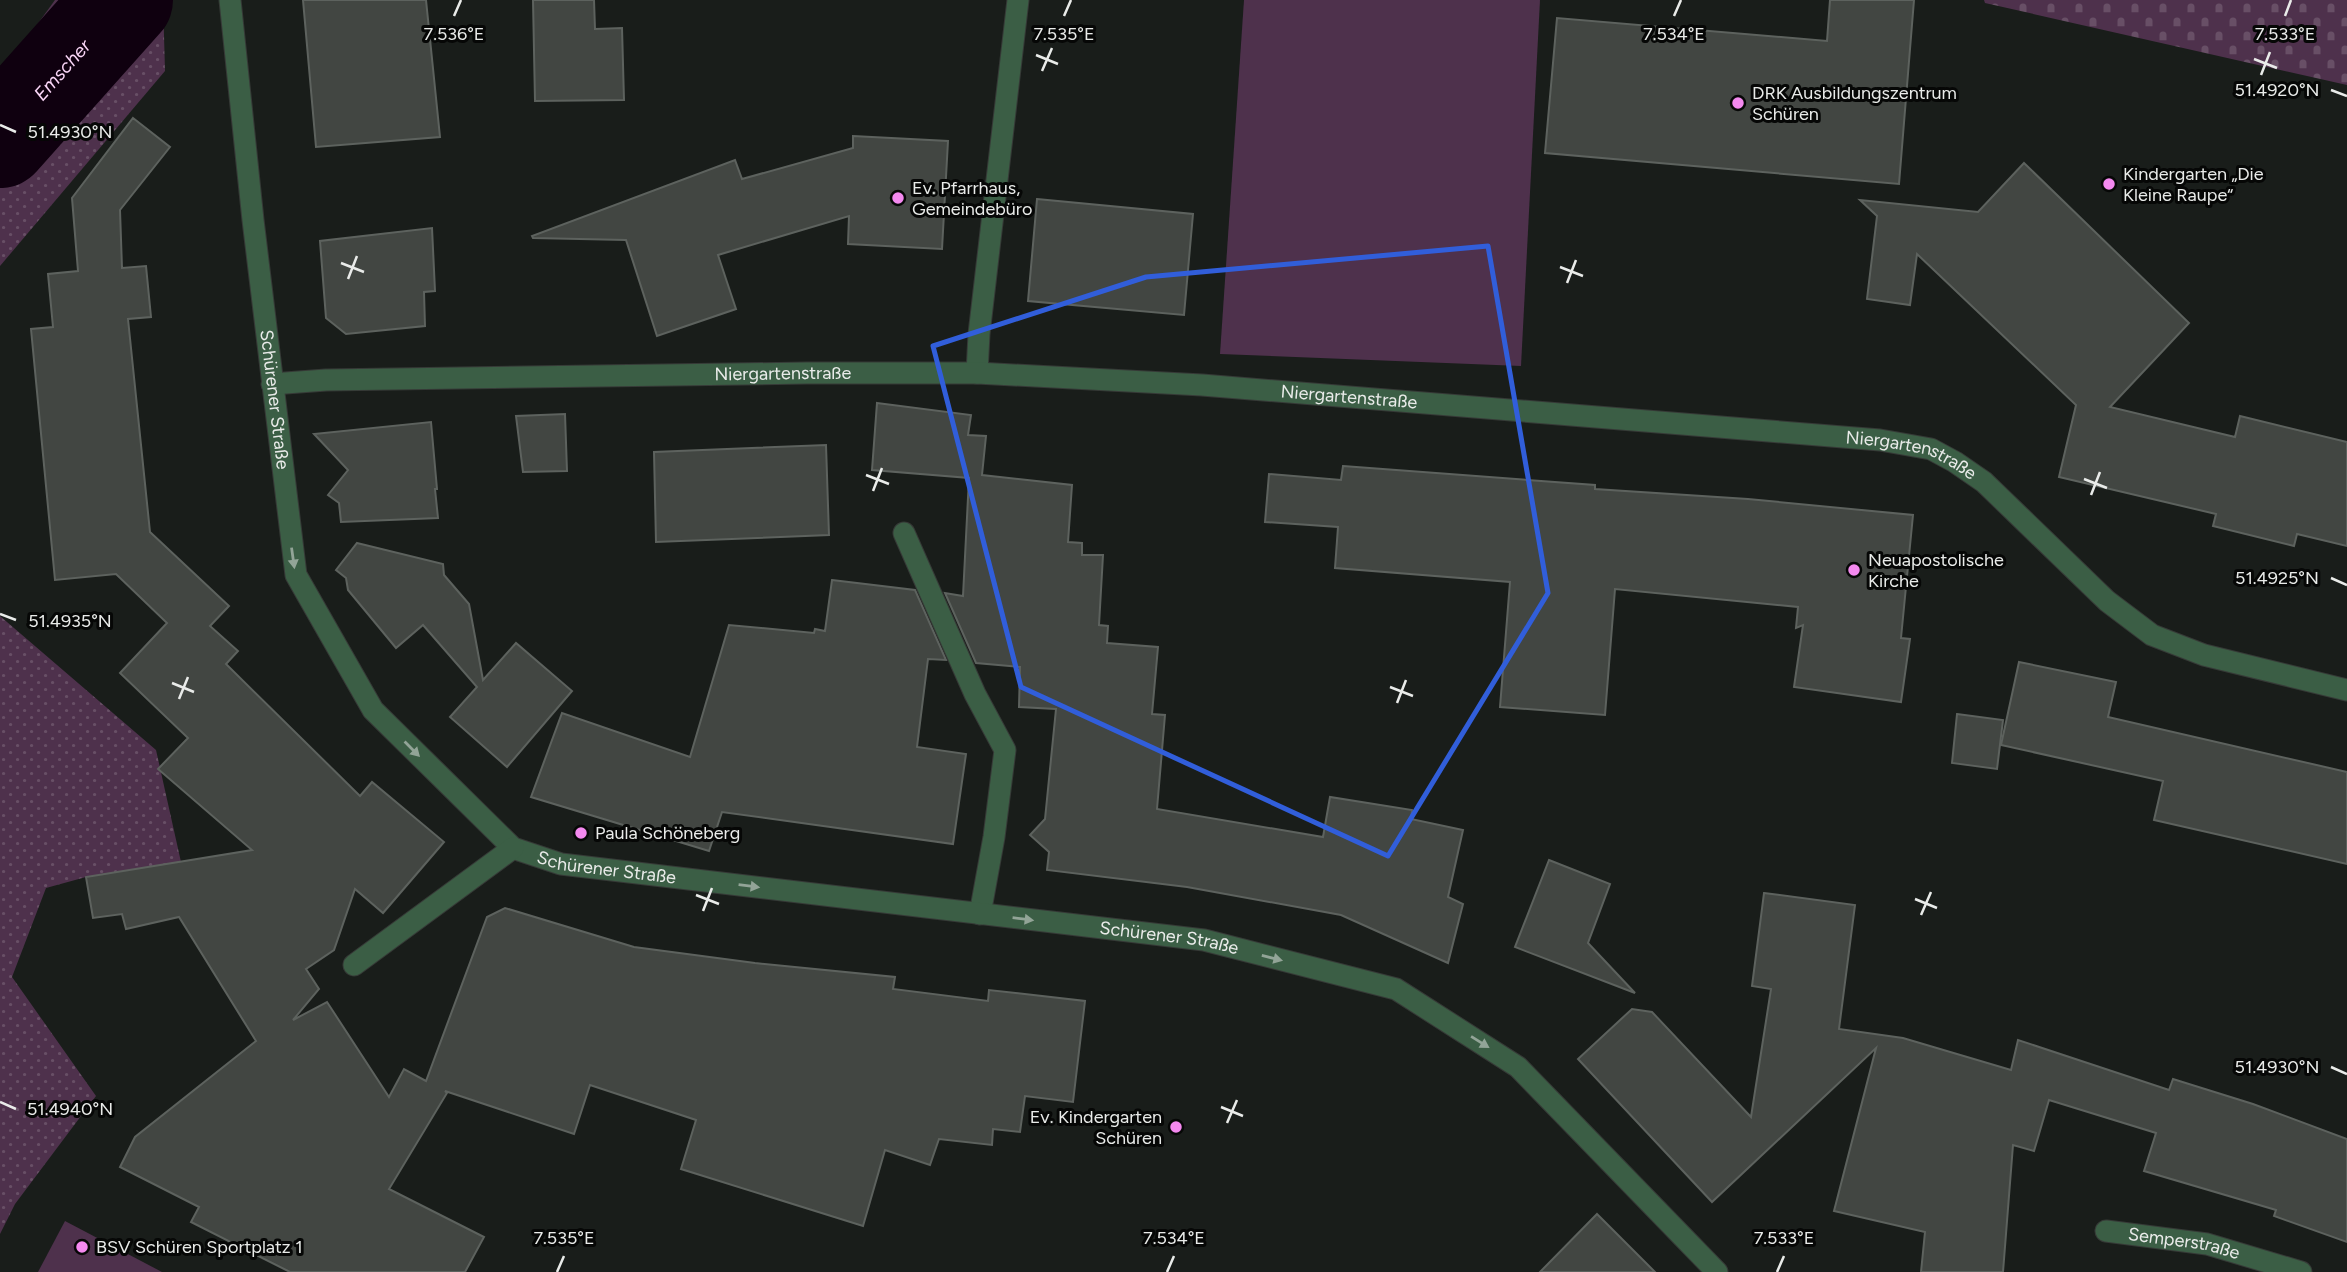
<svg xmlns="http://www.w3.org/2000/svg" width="2347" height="1272" font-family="Figtree,sans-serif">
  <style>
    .grass { fill: url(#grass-dots) }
    .cemetery { fill: url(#cemetery-stones) }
    .green { fill: #4e314c }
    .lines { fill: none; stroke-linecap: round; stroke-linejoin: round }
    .river { stroke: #0f000f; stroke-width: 98 }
    .building { fill: #424642; stroke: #5d625e; stroke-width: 2 }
    .lane-casing { stroke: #363a37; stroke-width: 23 }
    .street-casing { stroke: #363a37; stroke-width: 23 }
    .lane { stroke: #3b5e45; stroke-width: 21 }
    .street { stroke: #3b5e45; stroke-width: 21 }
    .oneway { fill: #92a497 }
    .marked { fill: none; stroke: #315eda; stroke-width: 5; stroke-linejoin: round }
    .ticks { fill: none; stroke: #e9ebe9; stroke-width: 2.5 }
    .poi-dot { fill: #f489ef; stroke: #060706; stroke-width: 2.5 }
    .labels { text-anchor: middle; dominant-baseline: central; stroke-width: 6; stroke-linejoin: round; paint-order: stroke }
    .poi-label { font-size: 18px; fill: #e9ebe9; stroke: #060706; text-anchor: start }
    .street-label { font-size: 18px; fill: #e9ebe9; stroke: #060706 }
    .water-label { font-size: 19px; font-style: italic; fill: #fbd6f8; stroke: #060706 }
    .ticks-label { font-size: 18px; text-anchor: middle; fill: #e9ebe9; stroke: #060706; stroke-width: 6; stroke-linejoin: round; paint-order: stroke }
  </style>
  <defs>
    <pattern id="grass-dots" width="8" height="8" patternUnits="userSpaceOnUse" patternTransform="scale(1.75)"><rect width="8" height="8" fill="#4e314c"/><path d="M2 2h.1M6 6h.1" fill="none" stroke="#684f66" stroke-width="1.8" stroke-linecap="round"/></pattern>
    <pattern id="cemetery-stones" width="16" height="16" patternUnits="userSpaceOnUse" patternTransform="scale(1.75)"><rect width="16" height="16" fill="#4e314c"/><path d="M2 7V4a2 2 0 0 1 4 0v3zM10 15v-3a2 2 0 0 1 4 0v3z" fill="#684f66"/></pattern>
  </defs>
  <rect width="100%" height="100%" fill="#191d1a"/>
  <g class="grass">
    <polygon points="55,0 163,0 165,71 0,266 0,76"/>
    <polygon points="0,616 156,750 181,862 86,877 46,888 12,977 96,1096 15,1204 0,1234"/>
  </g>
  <polygon class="cemetery" points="1984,0 2347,0 2347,85 1985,3"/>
  <g class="green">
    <polygon points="1244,0 1540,0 1521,366 1220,354"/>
    <polygon points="65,1221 162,1272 38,1272"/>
  </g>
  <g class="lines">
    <path class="river" id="s1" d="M0,139L124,0"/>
  </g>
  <g class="building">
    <polygon points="303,0 426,0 440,137 316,147"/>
    <polygon points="533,0 594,0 595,29 622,28 624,100 535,101"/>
    <polygon points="1830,0 1914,0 1899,184 1545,153 1557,18 1827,41"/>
    <polygon points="133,118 170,147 120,210 122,268 146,266 151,317 128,319 150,532 229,606 210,626 238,651 226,664 360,796 372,782 444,842 383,913 355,889 334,950 306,969 319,989 293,1020 327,1002 389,1097 404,1069 426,1081 487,917 505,908 634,947 755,963 895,977 893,989 988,1001 989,990 1085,1001 1073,1102 1025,1096 1020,1132 993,1129 992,1145 939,1139 930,1165 885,1150 863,1226 681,1169 696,1120 590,1085 574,1134 445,1091 447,1093 389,1189 484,1237 465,1272 290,1272 191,1222 199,1207 120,1167 135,1137 256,1041 179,917 126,929 122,914 93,918 86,877 252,850 158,769 188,738 120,673 167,623 116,574 55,580 31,329 53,327 48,274 78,271 72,198"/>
    <polygon points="853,136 948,141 942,249 848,244 849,216 718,255 736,309 657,336 626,240 533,238 532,236 735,160 742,179 853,148"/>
    <polygon points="2024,163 2189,323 2110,407 2235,437 2240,416 2347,442 2347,546 2297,534 2294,546 2213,526 2216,514 2059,477 2076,405 1917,254 1910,305 1867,299 1877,216 1860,200 1978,212"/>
    <polygon points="1037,199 1193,214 1184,315 1028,301"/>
    <polygon points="432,228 435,291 424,292 425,326 346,334 326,318 320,241"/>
    <polygon points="877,403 971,415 968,435 986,436 982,475 1072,485 1068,542 1082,543 1082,555 1103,555 1099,625 1108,626 1107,643 1158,647 1152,714 1165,715 1157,809 1323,837 1330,797 1412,810 1411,819 1463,830 1448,897 1463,904 1448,963 1341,915 1187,887 1047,870 1049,852 1030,835 1045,819 1056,709 1019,707 1020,667 976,663 945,593 963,596 969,478 872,470"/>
    <polygon points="565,414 567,471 523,472 516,416"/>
    <polygon points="431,422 437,489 435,489 438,518 341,522 339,503 328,495 348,470 314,434"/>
    <polygon points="826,445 829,535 656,542 654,452"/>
    <polygon points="1343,466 1595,485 1595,489 1748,499 1913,515 1901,638 1910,639 1901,702 1794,687 1803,625 1796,628 1798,607 1615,589 1605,715 1500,707 1510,582 1335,568 1338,527 1265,522 1269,474 1341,480"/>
    <polygon points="357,543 443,564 444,575 469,604 483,680 516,643 572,691 507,767 450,717 477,687 423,625 396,648 348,590 346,578 336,570"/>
    <polygon points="832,580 915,590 946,660 928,659 917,747 966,754 953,844 722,812 709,851 531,797 562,713 690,757 729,625 814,633 815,629 825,631"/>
    <polygon points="2019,662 2116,682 2108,717 2347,772 2347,864 2154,820 2163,781 2001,745"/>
    <polygon points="1957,714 2003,720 1997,769 1952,763"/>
    <polygon points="1549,860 1610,884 1588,943 1635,993 1515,947"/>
    <polygon points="1764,893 1855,905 1839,1029 1903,1038 2011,1070 2018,1040 2169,1090 2173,1079 2253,1104 2347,1139 2347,1242 2274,1216 2276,1210 2144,1171 2156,1133 2049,1100 2034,1151 2013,1145 2003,1272 1921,1272 1925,1232 1834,1211 1876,1048 1712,1202 1578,1059 1632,1009 1652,1012 1751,1117 1771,989 1752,986"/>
    <polygon points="1597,1214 1655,1272 1540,1272"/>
  </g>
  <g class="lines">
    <g class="lane-casing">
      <g id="lane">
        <polyline points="977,373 979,334 1018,0"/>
        <polyline points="904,533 975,694 1005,750 994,837 980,914"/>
      </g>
    </g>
    <g class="street-casing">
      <g id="street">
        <path id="s2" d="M230,0L253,220L296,575L373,710L513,848L561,864L1204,940L1396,989L1518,1067L1717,1272"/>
        <path id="s3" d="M272,384L326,380L807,373H977L1202,385L1880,440L1931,449L1955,462L1984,482L2107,601L2152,635L2204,655L2347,690"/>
        <polyline points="354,965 513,848"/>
        <path id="s4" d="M2106,1231L2207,1244L2301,1272"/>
      </g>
    </g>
    <use href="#lane" class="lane"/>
    <use href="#street" class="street"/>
  </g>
  <defs><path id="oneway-solid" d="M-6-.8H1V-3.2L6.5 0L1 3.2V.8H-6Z" transform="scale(1.75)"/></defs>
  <g class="oneway">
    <use href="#oneway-solid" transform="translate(293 558) rotate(82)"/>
    <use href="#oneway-solid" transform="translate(412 749) rotate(45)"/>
    <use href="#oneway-solid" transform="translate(749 886) rotate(7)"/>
    <use href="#oneway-solid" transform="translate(1023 919) rotate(7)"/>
    <use href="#oneway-solid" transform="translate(1272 958) rotate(14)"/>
    <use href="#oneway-solid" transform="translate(1480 1042) rotate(32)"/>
  </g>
  <path class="marked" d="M1488,246L1548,593L1388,856L1021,687L933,346L1146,277Z"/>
  <path class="ticks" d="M454,16L461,0M1064,16L1071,0M1674,16L1681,0M2285,16L2291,0M1036,55L1058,64M2254,59L2277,68M1042,71L1052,48M2261,75L2270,52M2331,90L2347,96M0,125L16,132M341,263L364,272M1560,267L1583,276M348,279L357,256M1567,283L1576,260M866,475L889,484M2084,479L2107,488M873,491L882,468M2091,495L2100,472M2331,578L2347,585M0,614L16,620M172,683L194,692M1390,687L1413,696M179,699L188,677M1397,703L1406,680M696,895L719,904M1915,899L1937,908M703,911L712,888M1921,915L1931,892M2331,1067L2347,1074M0,1102L16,1109M1221,1107L1243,1116M1227,1123L1237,1100M557,1272L564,1256M1167,1272L1174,1256M1777,1272L1784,1256"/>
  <g class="poi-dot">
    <circle cx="1738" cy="103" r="7"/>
    <circle cx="2109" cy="184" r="7"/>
    <circle cx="898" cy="198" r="7"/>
    <circle cx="1854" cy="570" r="7"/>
    <circle cx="581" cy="833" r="7"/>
    <circle cx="1176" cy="1127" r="7"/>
    <circle cx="82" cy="1247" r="7"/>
  </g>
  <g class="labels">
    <g class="poi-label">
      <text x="1752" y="93">DRK Ausbildungszentrum<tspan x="1752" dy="21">Schüren</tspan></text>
      <text x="2123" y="174">Kindergarten „Die<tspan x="2123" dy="21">Kleine Raupe“</tspan></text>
      <text x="912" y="188">Ev. Pfarrhaus,<tspan x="912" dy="21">Gemeindebüro</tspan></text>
      <text x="1868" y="560">Neuapostolische<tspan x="1868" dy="21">Kirche</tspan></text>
      <text x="595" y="833">Paula Schöneberg</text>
      <text x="1162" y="1117" text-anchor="end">Ev. Kindergarten<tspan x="1162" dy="21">Schüren</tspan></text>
      <text x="96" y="1247">BSV Schüren Sportplatz 1</text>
    </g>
    <g class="street-label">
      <text stroke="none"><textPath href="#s3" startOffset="511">Niergartenstraße</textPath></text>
      <text stroke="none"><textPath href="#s3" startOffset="1078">Niergartenstraße</textPath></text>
      <text stroke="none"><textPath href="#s2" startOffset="402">Schürener Straße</textPath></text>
      <text stroke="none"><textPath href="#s3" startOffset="1645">Niergartenstraße</textPath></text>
      <text stroke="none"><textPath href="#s2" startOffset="1027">Schürener Straße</textPath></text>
      <text stroke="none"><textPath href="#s2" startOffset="1594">Schürener Straße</textPath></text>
      <text stroke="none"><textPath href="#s4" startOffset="79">Semperstraße</textPath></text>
    </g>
    <g class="water-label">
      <text stroke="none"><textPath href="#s1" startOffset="93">Emscher</textPath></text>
    </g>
  </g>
  <g class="ticks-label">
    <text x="454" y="40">7.536°E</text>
    <text x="1064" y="40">7.535°E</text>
    <text x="1674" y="40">7.534°E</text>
    <text x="2285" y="40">7.533°E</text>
    <text x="2277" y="96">51.4920°N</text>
    <text x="70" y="138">51.4930°N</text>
    <text x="2277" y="584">51.4925°N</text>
    <text x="70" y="627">51.4935°N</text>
    <text x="2277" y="1073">51.4930°N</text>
    <text x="70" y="1115">51.4940°N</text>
    <text x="564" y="1244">7.535°E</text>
    <text x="1174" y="1244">7.534°E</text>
    <text x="1784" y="1244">7.533°E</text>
  </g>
</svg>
